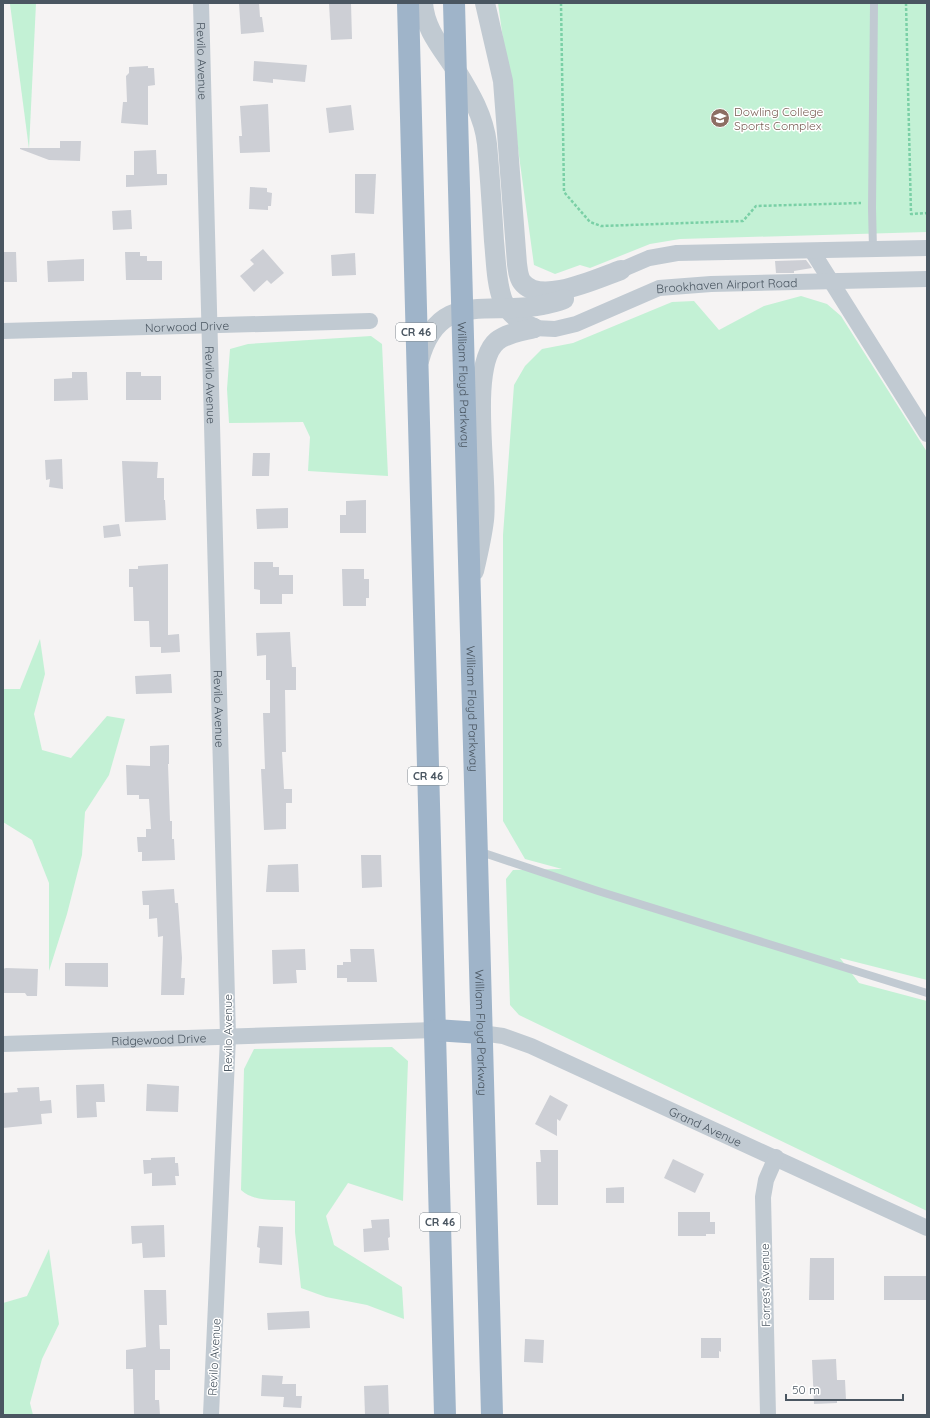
<svg xmlns="http://www.w3.org/2000/svg" width="930" height="1418" font-family="Quicksand,sans-serif">
  <style>
    .green { fill: #c3f1d5 }
    .building { fill: #cdcfd5 }
    .lines { fill: none; stroke-linecap: round; stroke-linejoin: round }
    .path { stroke: #7ad0a6; stroke-width: 2.5; stroke-dasharray: 3 2; stroke-linecap: butt }
    .service { stroke: #c1cad2; stroke-width: 8 }
    .minor { stroke: #c1cad2; stroke-width: 16 }
    .tertiary { stroke: #c1cad2; stroke-width: 20 }
    .trunk { stroke: #9fb4c9; stroke-width: 22 }
    .labels { text-anchor: middle; dominant-baseline: central; stroke-width: 3; stroke-linejoin: round; paint-order: stroke }
    .shield { fill: #fff; stroke: #808990; stroke-width: 1 }
    .shield-label { font-size: 11px; font-weight: bold; fill: #4a5661 }
    .street-label { font-size: 12px; fill: #4a5661; stroke: #fff }
    .education-label { font-size: 12px; fill: #785e54; stroke: #fff; text-anchor: start }
  </style>
  <rect width="100%" height="100%" fill="#f5f3f3"/>
  <g class="green">
    <polygon points="10,3 36,3 29,149 10,4"/>
    <polygon points="498,3 927,3 927,232 680,239 650,244 590,268 580,265 555,274 534,265"/>
    <polygon points="801,296 827,304 841,316 927,452 927,980 840,958 859,983 927,1001 927,1211 519,1015 510,1005 506,879 513,870 562,869 525,859 503,821 503,535 514,385 525,366 542,349 573,343 672,302 694,301 719,330 764,306"/>
    <polygon points="371,336 382,344 388,476 308,471 310,437 303,422 229,423 227,389 230,349 248,344"/>
    <polygon points="40,639 45,674 34,714 42,750 71,758 107,716 125,719 109,775 85,812 82,855 67,914 49,971 49,883 32,840 3,822 3,689 20,689"/>
    <path d="M392,1047L408,1061L403,1201L348,1183L326,1216L334,1245L402,1287L404,1319L367,1305L326,1297L301,1288L295,1232V1201C277,1199 255,1203 241,1190L244,1069L254,1049Z"/>
    <polygon points="49,1249 59,1324 42,1359 30,1403 33,1415 3,1415 3,1303 27,1296"/>
  </g>
  <g class="building">
    <polygon points="239,3 259,3 260,17 262,17 264,32 241,34"/>
    <polygon points="329,3 351,3 352,39 331,40"/>
    <polygon points="254,61 307,65 305,82 273,79 273,83 253,81"/>
    <polygon points="148,66 148,68 154,68 155,85 148,86 148,125 121,123 123,102 127,102 126,76 129,73 129,67"/>
    <polygon points="268,104 270,152 240,153 239,136 242,136 240,106"/>
    <polygon points="351,105 354,130 329,133 326,108"/>
    <polygon points="60,141 81,141 80,161 49,160 20,149 20,148 60,148"/>
    <polygon points="156,150 157,174 167,174 167,185 126,187 126,175 134,175 134,151"/>
    <polygon points="355,174 376,174 374,214 355,213"/>
    <polygon points="250,187 267,188 267,192 272,193 271,206 268,206 268,210 249,209"/>
    <polygon points="131,210 132,229 113,230 112,211"/>
    <polygon points="263,249 284,273 271,284 267,280 254,292 240,276 254,264 250,260"/>
    <polygon points="4,252 16,252 17,282 3,282"/>
    <polygon points="125,252 140,252 140,256 147,256 147,261 162,261 162,280 126,280"/>
    <polygon points="355,253 356,275 332,276 331,255"/>
    <polygon points="84,259 84,281 48,282 47,261"/>
    <polygon points="806,260 812,268 794,271 794,273 776,273 775,261"/>
    <polygon points="72,372 87,372 88,400 54,401 54,379 72,378"/>
    <polygon points="126,372 141,372 141,376 161,376 161,400 126,400"/>
    <polygon points="253,453 270,453 269,476 252,476"/>
    <polygon points="62,459 63,489 49,487 50,479 46,480 45,460"/>
    <polygon points="122,461 158,462 157,478 164,478 164,500 165,500 166,520 125,522"/>
    <polygon points="366,500 366,533 340,533 340,515 346,515 346,501"/>
    <polygon points="288,508 288,528 257,529 256,509"/>
    <polygon points="119,524 121,536 104,538 103,526"/>
    <polygon points="254,562 273,562 273,567 279,567 279,575 293,575 293,594 282,594 282,604 260,604 260,590 254,589"/>
    <polygon points="168,564 168,635 179,634 180,652 161,653 161,647 150,647 149,621 134,621 133,587 129,587 129,569 138,569 138,566"/>
    <polygon points="342,569 364,569 364,579 369,579 369,598 366,598 366,606 343,606"/>
    <polygon points="290,632 292,667 296,667 296,690 285,690 286,752 282,752 284,789 292,789 292,803 286,803 286,829 264,830 261,769 265,769 263,713 270,713 270,680 266,680 266,655 257,656 256,633"/>
    <polygon points="171,674 172,693 136,694 135,676"/>
    <polygon points="169,745 169,764 168,764 170,821 172,821 172,839 174,839 175,860 142,861 142,852 138,852 137,837 146,837 146,829 151,829 149,799 139,799 139,795 127,795 126,765 150,766 150,746"/>
    <polygon points="361,855 381,855 382,887 362,888"/>
    <polygon points="298,864 299,892 266,892 268,865"/>
    <polygon points="174,889 175,903 178,903 182,958 181,978 185,978 184,995 161,995 163,936 158,937 157,918 149,919 149,905 143,905 142,891"/>
    <polygon points="305,949 306,970 296,970 297,983 273,984 272,950"/>
    <polygon points="350,949 374,949 377,982 347,982 347,978 337,978 337,965 343,965 343,962 351,962"/>
    <polygon points="65,963 108,963 108,987 65,986"/>
    <polygon points="6,968 38,969 37,996 27,996 25,993 3,993 3,969"/>
    <polygon points="104,1084 105,1102 96,1102 97,1117 77,1118 76,1085"/>
    <polygon points="147,1084 179,1086 178,1112 146,1111"/>
    <polygon points="39,1087 40,1101 51,1100 52,1113 41,1114 42,1124 3,1128 3,1093 18,1092 17,1088"/>
    <polygon points="550,1095 568,1105 560,1121 557,1119 557,1136 535,1124"/>
    <polygon points="540,1150 558,1150 558,1205 537,1205 536,1162 541,1162"/>
    <polygon points="175,1157 175,1163 178,1163 179,1176 175,1176 176,1185 152,1186 152,1173 144,1174 143,1160 151,1160 151,1158"/>
    <polygon points="673,1159 704,1174 695,1193 664,1178"/>
    <polygon points="624,1187 624,1203 606,1203 606,1188"/>
    <polygon points="678,1212 710,1212 710,1222 715,1222 715,1234 706,1234 706,1236 678,1236"/>
    <polygon points="389,1219 390,1237 388,1238 389,1250 364,1252 363,1229 372,1228 371,1220"/>
    <polygon points="164,1225 165,1257 143,1258 142,1243 132,1244 131,1226"/>
    <polygon points="259,1226 283,1227 282,1265 259,1263 260,1248 257,1247"/>
    <polygon points="810,1258 834,1258 834,1300 809,1300"/>
    <rect x="884" y="1276" width="42" height="24"/>
    <polygon points="144,1290 166,1290 167,1325 159,1325 160,1349 170,1349 170,1370 155,1370 155,1400 159,1400 160,1415 134,1415 133,1369 126,1369 126,1350 146,1347"/>
    <polygon points="309,1311 310,1328 268,1330 267,1313"/>
    <polygon points="701,1338 721,1338 721,1352 719,1351 719,1358 701,1358"/>
    <polygon points="525,1339 544,1340 543,1363 524,1362"/>
    <polygon points="836,1359 837,1380 845,1380 846,1400 837,1400 837,1403 814,1404 812,1360"/>
    <polygon points="262,1375 283,1376 282,1384 296,1384 296,1396 302,1396 301,1408 283,1407 284,1397 261,1396"/>
    <polygon points="388,1385 389,1415 365,1415 364,1386"/>
  </g>
  <g class="lines">
    <g class="path">
      <polyline points="561,3 564,192 590,222 601,226 743,221 756,206 861,203"/>
      <polyline points="906,3 911,214 927,213"/>
    </g>
    <g class="service">
      <polyline points="873,249 872,208 874,3"/>
      <polyline points="478,851 598,891 927,993"/>
    </g>
    <g class="minor">
      <path id="s1" d="M201,3L228,1037L211,1415"/>
      <polyline points="812,251 927,434"/>
      <polyline points="621,270 649,258 677,253 927,248"/>
      <path id="s2" d="M534,328L555,329L576,324L659,288L711,284L927,279"/>
      <path id="s3" d="M3,331L370,321"/>
      <path id="s4" d="M481,1033L503,1036L531,1046L927,1228"/>
      <path id="s5" d="M3,1044L435,1030"/>
      <polyline points="768,1415 763,1197 766,1180 776,1157"/>
    </g>
    <g class="tertiary">
      <path d="M423,3C425,30 442,48 456,70C470,93 484,116 487,144C490,176 492,209 494,241C496,260 496,283 503,301C509,313 521,323 534,328"/>
      <path d="M485,3L503,81L517,264C518,270 518,277 522,282C540,306 598,278 621,270"/>
      <path d="M419,361C438,289 488,316 543,305C550,303 558,302 564,299"/>
      <path d="M474,571C478,554 482,537 484,520C489,481 467,366 497,341C507,333 523,331 534,328"/>
    </g>
    <g class="trunk">
      <polyline points="408,3 445,1415"/>
      <path id="s6" d="M454,3L492,1415"/>
      <polyline points="435,1030 481,1033"/>
    </g>
  </g>
  <defs>
    <g id="university-disc" transform="scale(1)"><circle r="9.5" fill="#8d6e63" stroke="#fff"/><path d="M0-5L7-2L0 1L-7-2ZM-4 1L0 2.5L4 1V4Q0 6-4 4Z" fill="#fff"/></g>
  </defs>
  <g fill-rule="evenodd">
    <use href="#university-disc" x="720" y="118"/>
  </g>
  <g class="labels">
    <g class="shield">
      <rect x="396" y="323" width="40" height="18" rx="3"/>
      <rect x="408" y="767" width="40" height="18" rx="3"/>
      <rect x="420" y="1213" width="40" height="18" rx="3"/>
    </g>
    <g class="shield-label">
      <text x="416" y="332">CR 46</text>
      <text x="428" y="776">CR 46</text>
      <text x="440" y="1222">CR 46</text>
    </g>
    <g class="street-label">
      <text stroke="none"><textPath href="#s1" startOffset="58">Revilo Avenue</textPath></text>
      <text stroke="none"><textPath href="#s2" startOffset="201">Brookhaven Airport Road</textPath></text>
      <text stroke="none"><textPath href="#s3" startOffset="184">Norwood Drive</textPath></text>
      <text stroke="none"><textPath href="#s1" startOffset="382">Revilo Avenue</textPath></text>
      <text stroke="none"><textPath href="#s6" startOffset="382">William Floyd Parkway</textPath></text>
      <text stroke="none"><textPath href="#s1" startOffset="706">Revilo Avenue</textPath></text>
      <text stroke="none"><textPath href="#s6" startOffset="706">William Floyd Parkway</textPath></text>
      <text transform="translate(227 1033) rotate(-90)">Revilo Avenue</text>
      <text stroke="none"><textPath href="#s6" startOffset="1030">William Floyd Parkway</textPath></text>
      <text stroke="none"><textPath href="#s5" startOffset="156">Ridgewood Drive</textPath></text>
      <text stroke="none"><textPath href="#s4" startOffset="244">Grand Avenue</textPath></text>
      <text transform="translate(765 1285) rotate(-91)">Forrest Avenue</text>
      <text transform="translate(214 1357) rotate(-87)">Revilo Avenue</text>
    </g>
    <g class="education-label">
      <text x="734" y="111">Dowling College<tspan x="734" dy="14">Sports Complex</tspan></text>
    </g>
  </g>
  <rect width="930" height="1418" fill="none" stroke="#4a5661" stroke-width="8"/>
  <path d="M786 1394v6h117v-6" fill="none" stroke="#4a5661" stroke-width="2"/>
  <text x="792" y="1394" font-size="12" fill="#4a5661" stroke="#ffffff" stroke-width="3" paint-order="stroke">50 m</text>
</svg>
